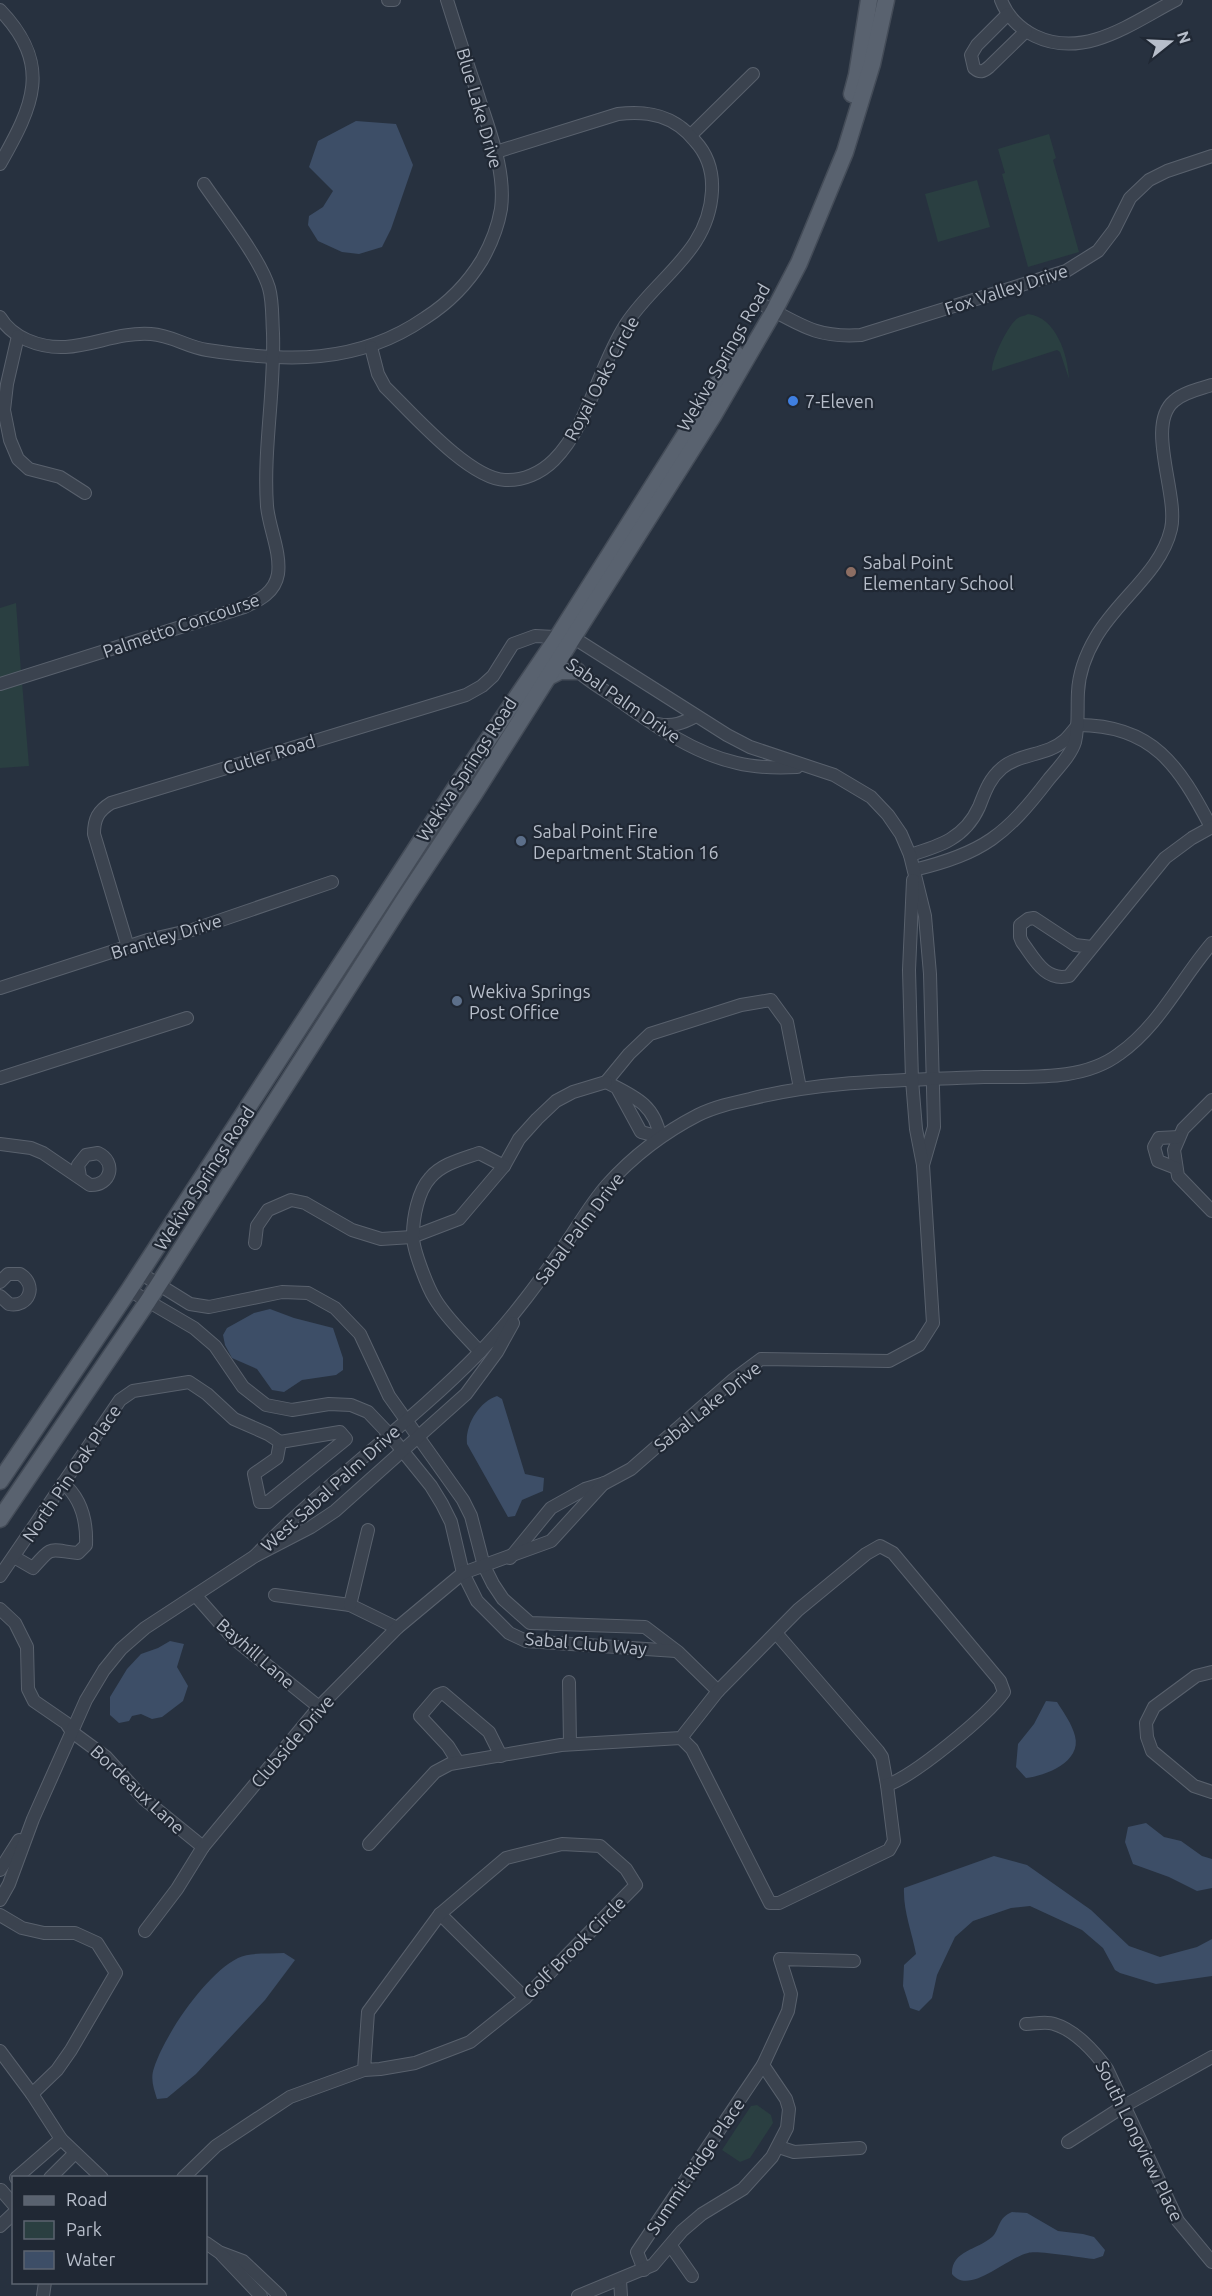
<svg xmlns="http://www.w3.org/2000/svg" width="1212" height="2296" font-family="Ubuntu,sans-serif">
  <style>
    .green { fill: #2a3f41 }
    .water { fill: #3d4e67 }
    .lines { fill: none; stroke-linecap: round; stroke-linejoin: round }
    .minor-casing { stroke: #59616d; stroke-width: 14 }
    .major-casing { stroke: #444c58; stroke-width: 19 }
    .minor { stroke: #3b434f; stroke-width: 12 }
    .major { stroke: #59626f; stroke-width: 16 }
    .shop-dot { fill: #3f7fe0; stroke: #202834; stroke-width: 2 }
    .education-dot { fill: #8d6e63; stroke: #202834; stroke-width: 2 }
    .service-dot { fill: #5c6f8a; stroke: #202834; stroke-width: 2 }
    .labels { text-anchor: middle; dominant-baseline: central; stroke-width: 4.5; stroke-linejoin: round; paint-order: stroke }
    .street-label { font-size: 18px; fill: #b7beca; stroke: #202834 }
    .poi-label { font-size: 18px; fill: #b7beca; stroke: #202834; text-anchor: start }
  </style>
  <rect width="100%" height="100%" fill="#27313f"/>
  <g class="green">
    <polygon points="1049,134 1056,158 1053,160 1079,252 1028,267 1002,174 1005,173 998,149"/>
    <polygon points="977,180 990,227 938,242 925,194"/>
    <path d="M1028,314C1056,317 1068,355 1069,379L1060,352L1057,350L992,371C991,360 1009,323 1018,318C1021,316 1025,316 1028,314Z"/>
    <polygon points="16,603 21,672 0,679 0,608"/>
    <polygon points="22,682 29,766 0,768 0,689"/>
    <polygon points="757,2105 771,2115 773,2123 750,2158 740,2162 722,2150 751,2106"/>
  </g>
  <g class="water">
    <polygon points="356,121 396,124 413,165 391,229 382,247 359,254 342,252 318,241 308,225 309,216 323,207 333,191 309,167 318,141"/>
    <polygon points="270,1309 294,1318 333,1328 343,1358 343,1370 336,1375 302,1380 284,1392 272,1390 257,1369 232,1358 225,1345 223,1335 227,1328 254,1313"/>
    <path d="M497,1396L502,1399L525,1474L544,1478L543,1491L522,1500L515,1516L508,1517L467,1444C465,1425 479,1402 497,1396Z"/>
    <polygon points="170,1641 184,1644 177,1667 188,1686 183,1701 162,1717 152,1719 141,1714 132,1716 129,1721 119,1723 110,1715 110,1697 127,1669 141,1654 158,1648"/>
    <path d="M1046,1701L1057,1702C1064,1713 1072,1724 1075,1736C1082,1762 1045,1776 1026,1778L1016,1767L1018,1744L1034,1724Z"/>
    <polygon points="1146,1823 1164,1837 1181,1841 1202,1856 1212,1859 1212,1888 1197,1891 1169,1877 1133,1864 1125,1842 1128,1827"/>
    <path d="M994,1856L1027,1865L1091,1910L1129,1946L1160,1957L1197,1947L1212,1939V1976L1156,1984L1120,1973L1115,1970L1103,1948L1082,1930L1030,1906L1011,1908L973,1921L955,1937L937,1975L932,1998L919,2011L910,2008L903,1986L904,1965L916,1954C912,1932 903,1911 904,1888Z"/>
    <path d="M284,1953L295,1960L265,2000L196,2074L167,2098L157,2099C154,2089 150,2079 154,2068C165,2034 206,1974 238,1958C250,1952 270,1954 284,1953Z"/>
    <path d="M1012,2212L1027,2213L1058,2231L1083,2234L1094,2237L1105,2250L1103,2256L1094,2259C1081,2258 1037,2250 1028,2253C1006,2258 969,2296 952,2274C951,2251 977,2250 992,2237C1000,2230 997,2218 1012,2212Z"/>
  </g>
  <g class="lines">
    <g class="minor-casing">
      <g id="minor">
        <polyline points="388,0 394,0"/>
        <path d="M1001,0C1007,16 1020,29 1035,36C1085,60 1133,22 1176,0"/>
        <path d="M0,10C53,65 33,106 0,164"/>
        <path d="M1008,14L977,45L971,55L974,68C980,73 983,72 989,67L1026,31"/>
        <polyline points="691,135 753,74"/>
        <path d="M765,306C802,326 818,338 861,335L1066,271L1098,251L1114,230L1130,198L1149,180L1167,171L1212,156"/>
        <path d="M0,317C6,327 16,335 27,340C73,360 106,331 151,334C171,335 187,347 207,350C286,362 357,365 425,318C447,304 468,283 482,260C490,246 498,226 501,209C506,170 489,131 478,95C467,63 457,32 447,0"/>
        <polyline points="18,336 7,384 4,410 10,440 18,459 29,469 60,477 85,493"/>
        <path d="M371,347L378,374L385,387C411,412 469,479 505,480C523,481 541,473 554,460C590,423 598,367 626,324C657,277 709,252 712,191C713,172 708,155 695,141C675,116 649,110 618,114L496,152"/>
        <path d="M572,666C584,678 599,687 613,696C651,723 692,753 737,763C757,768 776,768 797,767"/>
        <path d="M0,684L244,607C260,600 275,592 278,574C281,552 269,528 267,506C263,449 275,391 273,333C272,319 273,302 269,288C260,258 223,212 204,184"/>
        <path d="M658,724C673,727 683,723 696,716"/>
        <path d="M1078,725C1153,725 1179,766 1211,827"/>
        <path d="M910,855C940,846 965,838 979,807C985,792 989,779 1002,768C1020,753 1047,756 1065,740C1069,736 1073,731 1077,726"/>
        <path d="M914,870C984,853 1006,835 1049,779C1058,768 1071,755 1075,742C1079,725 1077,709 1078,692C1079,671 1086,654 1096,637C1118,599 1161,572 1171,529C1179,495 1145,425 1174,401C1184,392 1200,389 1212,385"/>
        <path d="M128,947L94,834C94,819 98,811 111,803L466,695L482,686L493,676L513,644L535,636L574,638L727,735L750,747L834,775L871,797L888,815L901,834L910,855L925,916L930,974L934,1127L923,1165"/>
        <path d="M1092,947L1075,945L1034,918L1028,919L1020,925V937L1022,942C1034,958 1045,982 1069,976L1165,858L1192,838L1212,827"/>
        <polyline points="0,988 148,940 192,930 332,882"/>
        <polyline points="0,1078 187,1018"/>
        <polyline points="606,1082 629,1054 650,1034 741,1005 771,1000 787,1022 800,1088"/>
        <path d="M606,1082C633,1096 655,1104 660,1137L641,1132L617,1088"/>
        <polyline points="1212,1100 1183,1129 1174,1150 1178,1176 1212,1211"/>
        <path d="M0,1144L31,1148L43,1153L90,1185C111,1186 117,1162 98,1153L86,1155L78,1165L80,1177"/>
        <polyline points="1176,1168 1158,1161 1154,1147 1159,1138 1179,1137"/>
        <polyline points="255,1243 257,1226 268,1210 291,1200 305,1203 352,1230 381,1239 412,1237 459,1219 504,1166 519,1139 537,1119 556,1101 573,1092 606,1082"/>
        <polyline points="140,1273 190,1304 209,1307 282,1292 308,1293 335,1308 360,1334 389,1396 463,1500 471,1516 484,1566 493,1584 503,1599 530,1623 645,1627 678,1652 718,1691"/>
        <path d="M0,1282L8,1274H20C38,1285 29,1308 9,1304L0,1296"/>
        <polyline points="129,1290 194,1328 215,1346 243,1387 266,1405 292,1410 329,1404 351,1405 368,1412 389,1434 431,1486 442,1504 451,1522 463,1573 477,1601 509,1633 526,1641 676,1651"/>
        <path d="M480,1352C465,1335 447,1319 435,1299C428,1288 412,1248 413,1235C413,1218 418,1191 430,1178C441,1164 462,1159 479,1153L504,1166"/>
        <polygon points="340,1432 346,1439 268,1502 260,1502 254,1474 277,1458 280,1442"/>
        <path d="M255,1556C325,1483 409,1425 479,1353C513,1318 541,1279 569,1239C581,1221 593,1201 607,1185C634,1155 663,1133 698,1115C714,1107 732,1103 750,1099C826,1080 906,1080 984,1077C1028,1076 1082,1082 1119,1054C1160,1025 1180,980 1212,943"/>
        <path d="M14,1557L33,1568C53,1545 48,1550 78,1553L86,1545C87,1521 82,1499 63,1483"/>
        <polyline points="510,1558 551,1508 585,1489 605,1483 631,1469 734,1379 761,1359 889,1361 919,1345 933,1323 923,1165 916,1129 912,1080 909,970 913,880"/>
        <polyline points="0,1576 120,1400 133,1391 189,1382 207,1394 234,1419 268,1434 280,1442"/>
        <polyline points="275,1595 350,1605 397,1628"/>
        <polyline points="196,1596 233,1638 319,1707"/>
        <polyline points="350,1605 368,1530"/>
        <polyline points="0,1609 15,1623 27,1647 28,1689 34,1701 66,1723 72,1732 106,1757 144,1799 203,1847"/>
        <polyline points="776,1633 878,1751 882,1757 887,1785"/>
        <polyline points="1212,1672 1196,1676 1154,1707 1146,1723 1147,1737 1152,1751 1194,1786 1212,1792"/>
        <polyline points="569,1682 570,1744"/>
        <polyline points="458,1762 448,1746 420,1716 438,1695 443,1693 489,1732 501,1756"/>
        <path d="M369,1844L435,1772L450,1764L561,1745L681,1738L692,1749L770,1903H779L889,1850L894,1841L887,1785C914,1776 987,1716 1004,1692L1000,1681L893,1553L880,1546L866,1554L798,1610L718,1691L681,1738"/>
        <polyline points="0,1870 19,1840"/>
        <polyline points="0,1900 9,1884 33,1819 86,1700 104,1670 121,1649 145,1628 255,1556 311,1527 335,1511 466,1394 497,1352 513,1323"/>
        <polyline points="440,1914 525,1998"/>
        <polyline points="0,1915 22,1928 44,1933 75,1933 97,1943 116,1973 71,2050 57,2070 32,2094"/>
        <polyline points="145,1931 177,1889 203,1847 319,1707 397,1628 463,1573 551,1541 604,1483"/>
        <path d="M1026,2024C1034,2024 1046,2021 1054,2024C1075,2030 1095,2052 1107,2069L1178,2221L1212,2262"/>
        <polyline points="0,2051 32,2094 61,2139 102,2178"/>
        <polyline points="1068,2142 1124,2106 1212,2057"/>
        <polyline points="779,2147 794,2152 860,2148"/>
        <polyline points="16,2178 61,2139"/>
        <polyline points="50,2178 75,2153"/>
        <polyline points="183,2178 216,2146 290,2097 364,2070 380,2069 415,2063 470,2042 525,1998 636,1885 626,1869 600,1846 562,1844 506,1858 440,1914 368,2012 364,2070"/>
        <polyline points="1,2190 14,2205"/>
        <polyline points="0,2226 14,2213"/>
        <polyline points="206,2243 219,2252 243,2261 280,2296"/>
        <polyline points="671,2246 692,2276"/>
        <polyline points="222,2255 261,2296"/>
        <polyline points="644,2270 637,2252 763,2065"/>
        <polyline points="620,2280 621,2296"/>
        <polyline points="43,2296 45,2282"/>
        <polyline points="578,2296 653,2265 682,2231 702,2214 743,2189 772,2157 787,2128 789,2109 786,2099 763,2065 788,2011 791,1994 780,1959 854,1961"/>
      </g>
    </g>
    <g class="major-casing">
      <g id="major">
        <polyline points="852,94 857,75 869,0"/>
        <polyline points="548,677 560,671 577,671"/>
        <polyline points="0,1481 129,1290 458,784 557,638 736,354"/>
        <polyline points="0,1519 148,1301 404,900 474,794 713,416 774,311 799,263 845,152 872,64 886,0"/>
      </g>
    </g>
    <use href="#minor" class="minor"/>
    <use href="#major" class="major"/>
  </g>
  <circle class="shop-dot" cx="793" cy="401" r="6"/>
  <circle class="education-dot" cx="851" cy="572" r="6"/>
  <g class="service-dot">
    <circle cx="521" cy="841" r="6"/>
    <circle cx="457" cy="1001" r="6"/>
  </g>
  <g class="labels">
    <g class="street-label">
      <text transform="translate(480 108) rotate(74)">Blue Lake Drive</text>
      <text transform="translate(1006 289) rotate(-18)">Fox Valley Drive</text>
      <text transform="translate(723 357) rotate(-60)">Wekiva Springs Road</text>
      <text transform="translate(601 378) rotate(-62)">Royal Oaks Circle</text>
      <text transform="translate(181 625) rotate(-19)">Palmetto Concourse</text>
      <text transform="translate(624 700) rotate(35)">Sabal Palm Drive</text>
      <text transform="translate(269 754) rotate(-17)">Cutler Road</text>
      <text transform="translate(466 769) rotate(-57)">Wekiva Springs Road</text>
      <text transform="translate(166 936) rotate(-17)">Brantley Drive</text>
      <text transform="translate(204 1178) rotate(-57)">Wekiva Springs Road</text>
      <text transform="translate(579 1228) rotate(-53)">Sabal Palm Drive</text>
      <text transform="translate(707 1406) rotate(-39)">Sabal Lake Drive</text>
      <text transform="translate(71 1473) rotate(-56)">North Pin Oak Place</text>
      <text transform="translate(330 1488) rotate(-42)">West Sabal Palm Drive</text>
      <text transform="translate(586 1643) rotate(5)">Sabal Club Way</text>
      <text transform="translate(256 1653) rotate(41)">Bayhill Lane</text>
      <text transform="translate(292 1741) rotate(-49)">Clubside Drive</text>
      <text transform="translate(138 1789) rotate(43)">Bordeaux Lane</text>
      <text transform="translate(574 1947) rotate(-45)">Golf Brook Circle</text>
      <text transform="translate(1140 2141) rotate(64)">South Longview Place</text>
      <text transform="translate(695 2166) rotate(-56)">Summit Ridge Place</text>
    </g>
    <g class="poi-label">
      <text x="805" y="401">7-Eleven</text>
      <text x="863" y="562">Sabal Point<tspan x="863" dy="21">Elementary School</tspan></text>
      <text x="533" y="831">Sabal Point Fire<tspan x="533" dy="21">Department Station 16</tspan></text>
      <text x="469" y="991">Wekiva Springs<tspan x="469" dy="21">Post Office</tspan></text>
    </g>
  </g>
  <rect x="12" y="2176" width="195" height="108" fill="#202834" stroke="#5c6470" stroke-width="1.5"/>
  <rect x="24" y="2196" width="30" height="9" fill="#59626f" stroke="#5c6470" stroke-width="1.5"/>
  <text x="66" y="2206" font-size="18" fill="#b7beca">Road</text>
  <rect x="24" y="2221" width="30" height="18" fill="#2a3f41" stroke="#5c6470" stroke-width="1.5"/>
  <text x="66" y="2236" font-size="18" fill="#b7beca">Park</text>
  <rect x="24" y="2251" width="30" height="18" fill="#3d4e67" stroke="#5c6470" stroke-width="1.5"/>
  <text x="66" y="2266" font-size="18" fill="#b7beca">Water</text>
  <g transform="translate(1170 42) rotate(72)" stroke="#202834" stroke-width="4.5" paint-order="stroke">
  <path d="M0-4.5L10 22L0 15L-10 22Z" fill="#b7beca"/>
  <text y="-9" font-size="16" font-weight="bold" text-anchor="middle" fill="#b7beca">N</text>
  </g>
</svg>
